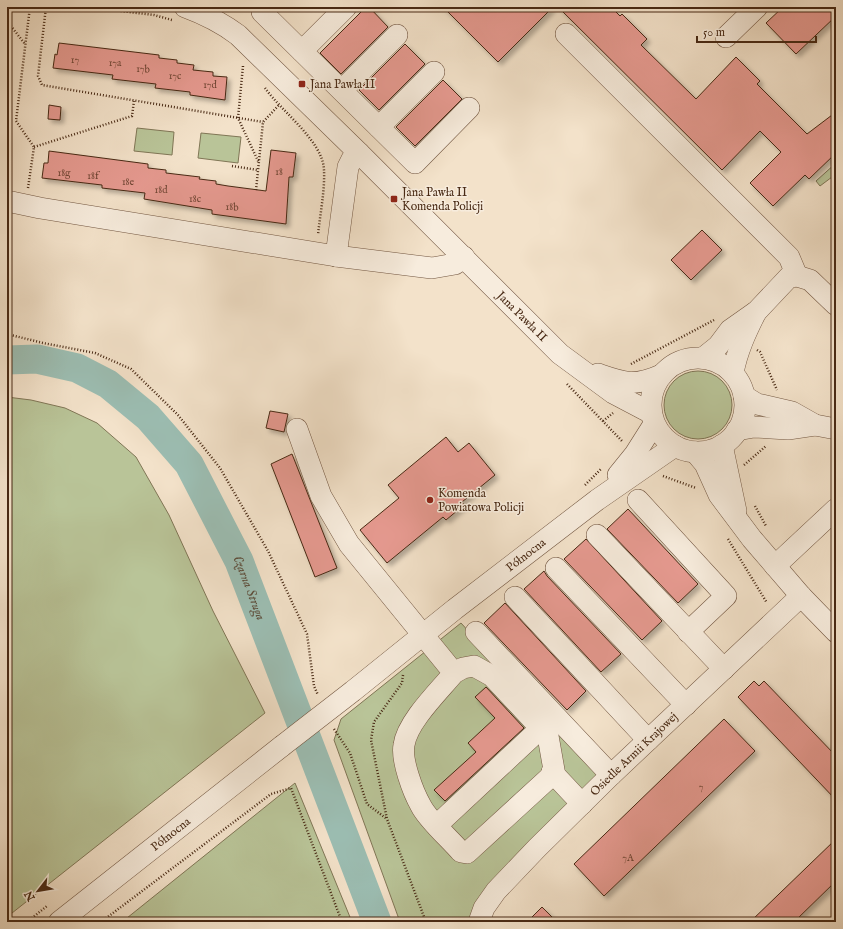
<svg xmlns="http://www.w3.org/2000/svg" width="843" height="929" font-family="'IM FELL English',serif">
  <style>
    .green { fill: #b9c498; stroke: #807656 }
    .lines { fill: none; stroke-linecap: round; stroke-linejoin: round }
    .river { stroke: #9cbeb3; stroke-width: 29 }
    .building { fill: #e5998f; stroke: #482914; filter: url(#shadow) }
    .minor-casing { stroke: #735742; stroke-width: 22 }
    .path { stroke: #482914; stroke-width: 2.5; stroke-dasharray: 1 2; stroke-linecap: butt }
    .minor { stroke: #f7ecdd; stroke-width: 21 }
    .minor-bridge-casing { stroke: #735742; stroke-width: 22; stroke-linecap: butt }
    .minor-bridge { stroke: #f7ecdd; stroke-width: 21 }
    .poi-dot { fill: #8f2418; stroke: #f7ecdd; stroke-width: 1.5 }
    .labels { text-anchor: middle; dominant-baseline: central; stroke-width: 3; stroke-linejoin: round; paint-order: stroke }
    .number-label { font-size: 10px; fill: #6f4533 }
    .poi-label { font-size: 12px; fill: #482914; stroke: #f7ecdd; text-anchor: start }
    .street-label { font-size: 12px; fill: #482914; stroke: #f7ecdd }
    .water-label { font-size: 13px; font-style: italic; fill: #5d4e3c; stroke: #f7ecdd }
  </style>
  <defs>
    <filter id="shadow"><feDropShadow dx="3.5" dy="3.5" stdDeviation="2" flood-color="#0004"/></filter>
  </defs>
  <rect width="100%" height="100%" fill="#f3e2ca"/>
  <filter id="stains"><feTurbulence type="fractalNoise" baseFrequency=".005" numOctaves="4"/><feColorMatrix values="0 0 0 0 .2 0 0 0 0 .09 0 0 0 0 .02 0 0 0 .5 -.17"/></filter>
  <radialGradient id="worn" r=".72"><stop offset=".6" stop-color="#630" stop-opacity="0"/><stop offset="1" stop-color="#630" stop-opacity=".3"/></radialGradient>
  <g class="green">
    <polygon points="137,128 174,132 172,155 134,151"/>
    <polygon points="201,133 241,137 238,163 198,158"/>
    <polygon points="836,163 836,174 820,186 816,181"/>
    <circle cx="698" cy="405" r="34"/>
    <polygon points="7,397 31,400 65,408 97,423 136,457 169,515 213,611 265,713 7,917"/>
    <polygon points="461,623 600,775 470,922 400,922 334,740 341,719"/>
    <polygon points="295,783 352,922 122,922"/>
  </g>
  <g class="lines">
    <path class="river" id="s1" d="M7,360L37,359L77,368L108,384L148,417L189,464L239,561L377,922"/>
  </g>
  <g class="building">
    <polygon points="366,7 369,7 388,27 341,74 320,53"/>
    <polygon points="443,7 553,7 498,62"/>
    <polygon points="558,7 611,7 620,16 622,14 647,39 641,45 696,99 736,57 760,81 757,84 807,134 836,112 836,153 809,179 805,175 773,206 750,183 781,152 760,131 722,170"/>
    <polygon points="783,7 836,7 836,16 796,54 766,23"/>
    <polygon points="59,43 159,55 159,58 177,60 177,63 194,65 193,70 213,72 213,76 227,77 225,100 190,95 190,92 155,88 156,84 112,79 113,75 53,68 55,54 57,55"/>
    <polygon points="405,44 425,64 379,110 359,90"/>
    <polygon points="443,80 462,99 415,146 396,127"/>
    <polygon points="49,105 61,107 60,120 48,119"/>
    <polygon points="271,150 296,153 293,177 289,177 286,224 212,214 212,210 144,199 145,193 102,188 102,185 42,178 44,163 48,163 49,151 148,164 148,168 166,170 166,173 200,177 199,179 216,181 216,184 228,186 266,191"/>
    <polygon points="702,230 722,250 691,280 671,260"/>
    <polygon points="270,411 288,414 284,432 266,428"/>
    <polygon points="446,437 458,452 469,443 495,475 462,502 464,505 446,520 443,517 387,563 360,530 399,498 388,485"/>
    <polygon points="292,454 337,568 315,577 271,464"/>
    <polygon points="628,509 698,584 678,603 607,529"/>
    <polygon points="586,539 662,621 642,640 564,559"/>
    <polygon points="544,571 547,576 621,654 601,672 524,589"/>
    <polygon points="505,603 586,691 567,710 484,623"/>
    <polygon points="754,681 759,686 764,681 836,756 836,800 738,697"/>
    <polygon points="486,687 524,728 445,801 434,790 476,752 468,743 495,718 475,697"/>
    <polygon points="724,719 755,751 604,896 574,864"/>
    <polygon points="836,839 836,881 794,922 750,922"/>
    <polygon points="542,907 557,922 527,922"/>
  </g>
  <g class="lines">
    <g class="minor-casing">
      <g id="minor">
        <path id="s2" d="M185,7C204,14 222,23 238,35L359,153L560,354L613,393L651,413"/>
        <polyline points="262,12 415,163 469,108"/>
        <polyline points="566,34 789,257 797,276"/>
        <polyline points="726,37 757,7"/>
        <polyline points="302,51 346,7"/>
        <polyline points="342,90 397,35"/>
        <polyline points="379,127 434,72"/>
        <polyline points="7,201 40,208 336,256 432,268 455,264 464,257"/>
        <polyline points="336,256 348,167 352,159 359,153"/>
        <circle cx="698" cy="405" r="47"/>
        <polyline points="703,358 718,346 730,330 757,311 789,277 797,276 810,280 836,305"/>
        <path d="M733,373C737,351 746,332 756,312"/>
        <path d="M598,374C624,383 634,387 661,375"/>
        <polyline points="744,396 757,404 792,412 815,425 836,429"/>
        <path d="M297,429L321,496L349,544L454,673C439,691 407,722 404,745C401,760 413,792 421,806C428,820 450,839 461,852L467,853L550,777L554,770L548,736L492,676L474,666L463,668L454,673"/>
        <polyline points="737,430 754,427 788,429 815,425"/>
        <polyline points="722,445 736,511"/>
        <polyline points="695,452 705,464 719,495 752,539 801,596 836,632"/>
        <polyline points="618,475 635,454 654,424"/>
        <polyline points="638,500 726,596 688,632"/>
        <polyline points="597,535 724,669"/>
        <polyline points="775,566 836,509"/>
        <polyline points="556,568 686,705"/>
        <polyline points="515,597 648,740"/>
        <polyline points="476,632 611,775"/>
        <path id="s3" d="M353,691L455,609L597,500L675,446"/>
        <polyline points="552,772 582,804"/>
        <polyline points="437,825 541,728"/>
        <path id="s4" d="M59,922L282,746"/>
        <path id="s5" d="M479,922L484,908L496,891L537,848L611,775L801,596"/>
      </g>
    </g>
    <g class="path">
      <polyline points="46,7 38,76 42,85 263,122"/>
      <polyline points="88,7 154,15 172,20"/>
      <polyline points="7,21 25,44"/>
      <polyline points="243,66 238,118 259,163"/>
      <path d="M265,88C281,111 323,141 324,170C325,191 320,214 318,235"/>
      <polyline points="34,147 132,116 134,101"/>
      <polyline points="232,166 258,170"/>
      <polyline points="28,188 34,147 16,121 30,7"/>
      <polyline points="256,190 263,122 279,105"/>
      <polyline points="7,334 43,343 95,353 131,369 178,415 220,468 268,551 307,634 314,686 318,695"/>
      <polyline points="757,350 760,352 777,390"/>
      <polyline points="631,364 714,320"/>
      <polyline points="567,384 622,441"/>
      <polyline points="603,421 613,413"/>
      <polyline points="744,465 766,446"/>
      <polyline points="663,476 696,488"/>
      <polyline points="585,485 601,469"/>
      <polyline points="755,506 766,526"/>
      <polyline points="728,539 767,603"/>
      <polyline points="403,675 402,683 374,722 371,740 387,819 426,922"/>
      <polyline points="334,729 350,753 367,804 387,819"/>
      <polyline points="27,922 47,906"/>
      <polyline points="101,922 271,794 291,788 342,922"/>
    </g>
    <use href="#minor" class="minor"/>
    <g class="minor-bridge-casing">
      <polyline id="minor-bridge" points="282,746 353,691"/>
    </g>
    <use href="#minor-bridge" class="minor-bridge"/>
  </g>
  <g class="poi-dot">
    <rect x="298" y="80" width="8" height="8" rx="2"/>
    <rect x="390" y="195" width="8" height="8" rx="2"/>
    <circle cx="430" cy="500" r="4"/>
  </g>
  <g class="labels">
    <g class="number-label">
      <text x="75" y="60">17</text>
      <text x="115" y="63">17a</text>
      <text x="143" y="69">17b</text>
      <text x="175" y="76">17c</text>
      <text x="210" y="85">17d</text>
      <text x="279" y="172">18</text>
      <text x="64" y="173">18g</text>
      <text x="93" y="176">18f</text>
      <text x="128" y="182">18e</text>
      <text x="161" y="190">18d</text>
      <text x="195" y="199">18c</text>
      <text x="232" y="207">18b</text>
      <text x="701" y="787">7</text>
      <text x="628" y="858">7A</text>
    </g>
    <g class="poi-label">
      <text x="310" y="84">Jana Pawła II</text>
      <text x="402" y="192">Jana Pawła II<tspan x="402" dy="14">Komenda Policji</tspan></text>
      <text x="438" y="493">Komenda<tspan x="438" dy="14">Powiatowa Policji</tspan></text>
    </g>
    <g class="street-label">
      <text stroke="none"><textPath href="#s2" startOffset="460">Jana Pawła II</textPath></text>
      <text stroke="none"><textPath href="#s3" startOffset="220">Północna</textPath></text>
      <text stroke="none"><textPath href="#s5" startOffset="230">Osiedle Armii Krajowej</textPath></text>
      <text stroke="none"><textPath href="#s4" startOffset="142">Północna</textPath></text>
    </g>
    <g class="water-label">
      <text stroke="none"><textPath href="#s1" startOffset="358">Czarna Struga</textPath></text>
    </g>
  </g>
  <rect width="843" height="929" fill="none" stroke="#f3e2ca" stroke-width="24"/>
  <rect x="8" y="8" width="827" height="913" fill="none" stroke="#482914" stroke-width="2"/>
  <rect x="12" y="12" width="819" height="905" fill="none" stroke="#482914"/>
  <g transform="translate(38 891) rotate(239)" stroke="#f7ecdd" stroke-width="3" paint-order="stroke">
  <path d="M0-3L7 15L0 10L-7 15Z" fill="#482914"/>
  <text y="-6" font-size="11" font-weight="bold" text-anchor="middle" fill="#482914">N</text>
  </g>
  <path d="M697 36v6h119v-6" fill="none" stroke="#482914" stroke-width="2"/>
  <text x="703" y="36" font-size="12" fill="#482914" stroke="#f7ecdd" stroke-width="3" paint-order="stroke">50 m</text>
  <rect width="100%" height="100%" filter="url(#stains)"/>
  <rect width="100%" height="100%" fill="url(#worn)"/>
</svg>
